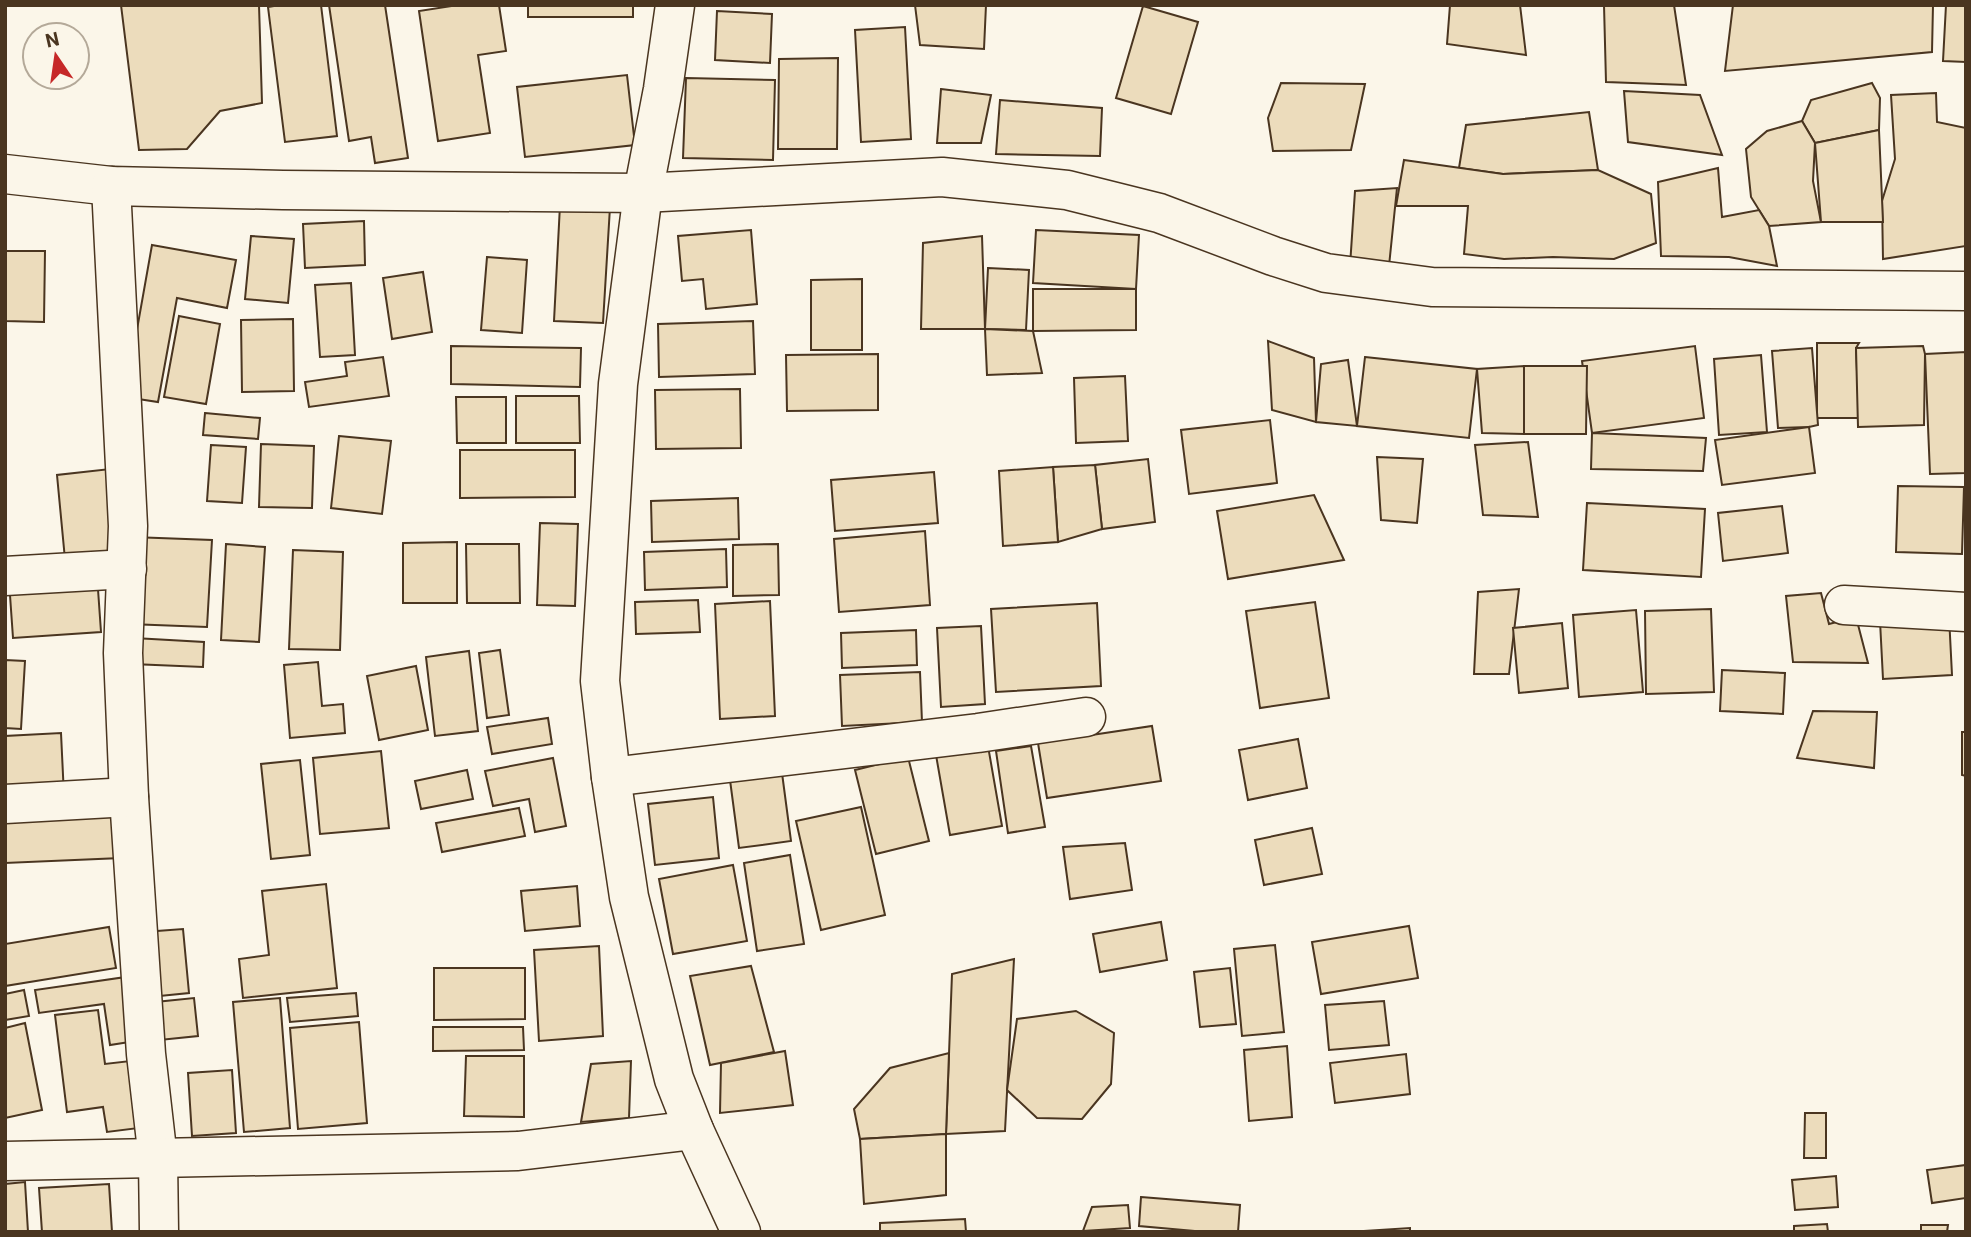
<svg xmlns="http://www.w3.org/2000/svg" width="1971" height="1237" font-family="Roboto,sans-serif">
  <style>
    .building { fill: #ecdcbc; stroke: #4a3520; stroke-width: 2 }
    .lines { fill: none; stroke-linecap: round; stroke-linejoin: round }
    .minor-casing { stroke: #4a3520; stroke-width: 41 }
    .minor { stroke: #fbf6e9; stroke-width: 38 }
  </style>
  <rect width="100%" height="100%" fill="#fbf6e9"/>
  <g class="building">
    <polygon points="121,5 259,5 262,103 220,111 187,149 139,150"/>
    <polygon points="280,5 321,5 337,136 285,142 268,7"/>
    <polygon points="329,5 385,5 408,158 375,163 371,137 349,141"/>
    <polygon points="458,5 499,5 506,51 478,55 490,133 438,141 419,11"/>
    <rect x="528" y="5" width="105" height="12"/>
    <polygon points="915,5 986,5 984,49 920,45"/>
    <polygon points="1450,5 1520,5 1526,55 1447,44"/>
    <polygon points="1604,5 1674,5 1686,85 1606,82"/>
    <polygon points="1733,5 1933,5 1932,52 1725,71"/>
    <polygon points="1946,5 1966,5 1966,62 1943,61"/>
    <polygon points="1143,6 1198,22 1171,114 1116,98"/>
    <polygon points="717,11 772,14 770,63 715,60"/>
    <polygon points="905,27 911,139 861,142 855,30"/>
    <polygon points="838,58 837,149 778,149 779,59"/>
    <polygon points="627,75 635,145 525,157 517,87"/>
    <polygon points="686,78 775,80 773,160 683,158"/>
    <polygon points="1281,83 1365,84 1351,150 1273,151 1268,118"/>
    <polygon points="1872,83 1880,98 1879,130 1815,143 1802,121 1811,100"/>
    <polygon points="941,89 991,95 981,143 937,143"/>
    <polygon points="1624,91 1700,95 1722,155 1628,142"/>
    <polygon points="1936,93 1937,122 1966,128 1966,246 1883,259 1882,201 1895,159 1891,95"/>
    <polygon points="1000,100 1102,108 1100,156 996,154"/>
    <polygon points="1589,112 1598,170 1503,174 1459,168 1466,125"/>
    <polygon points="1802,121 1815,143 1813,181 1821,222 1769,226 1751,197 1746,149 1767,131"/>
    <polygon points="1879,130 1883,222 1821,222 1815,143"/>
    <polygon points="1404,160 1503,174 1598,170 1651,194 1656,243 1614,259 1553,257 1504,259 1464,254 1468,206 1396,206"/>
    <polygon points="1718,168 1722,217 1759,210 1769,226 1777,266 1729,257 1661,256 1658,182"/>
    <polygon points="1397,188 1389,266 1350,266 1355,191"/>
    <polygon points="560,205 610,207 603,323 554,321"/>
    <polygon points="364,221 365,265 305,268 303,224"/>
    <polygon points="751,230 757,304 706,309 703,279 682,281 678,236"/>
    <polygon points="1036,230 1139,235 1136,289 1033,283"/>
    <polygon points="251,236 294,239 288,303 245,299"/>
    <polygon points="982,236 985,329 921,329 923,243"/>
    <polygon points="152,245 236,260 227,308 177,298 158,402 125,397"/>
    <polygon points="5,251 45,251 44,322 5,321"/>
    <polygon points="487,257 527,260 522,333 481,330"/>
    <polygon points="988,268 1029,270 1026,330 985,329"/>
    <polygon points="423,272 432,332 392,339 383,278"/>
    <polygon points="862,279 862,350 811,350 811,280"/>
    <polygon points="351,283 355,355 320,357 315,285"/>
    <polygon points="1033,289 1136,289 1136,330 1033,331"/>
    <polygon points="179,316 220,324 206,404 164,397"/>
    <polygon points="293,319 294,391 242,392 241,320"/>
    <polygon points="753,321 755,374 659,377 658,324"/>
    <polygon points="985,329 1033,331 1042,373 987,375"/>
    <polygon points="1268,341 1314,358 1316,422 1272,410"/>
    <polygon points="1817,343 1859,343 1856,348 1859,418 1817,418"/>
    <polygon points="451,346 581,348 580,387 451,384"/>
    <polygon points="1695,346 1704,418 1592,433 1582,361"/>
    <polygon points="1923,346 1925,354 1924,425 1858,427 1856,348"/>
    <polygon points="1812,348 1818,425 1809,427 1778,428 1772,351"/>
    <polygon points="1966,352 1966,473 1930,474 1925,354"/>
    <polygon points="878,354 878,410 787,411 786,355"/>
    <polygon points="1761,355 1767,432 1719,435 1714,359"/>
    <polygon points="383,357 389,396 309,407 305,382 347,376 345,362"/>
    <polygon points="1365,357 1477,369 1469,438 1357,426"/>
    <polygon points="1348,360 1357,426 1316,422 1321,364"/>
    <polygon points="1524,366 1524,434 1482,433 1477,369"/>
    <polygon points="1524,366 1587,366 1586,434 1524,434"/>
    <polygon points="1125,376 1128,441 1076,443 1074,378"/>
    <polygon points="740,389 741,448 656,449 655,390"/>
    <polygon points="516,396 579,396 580,443 516,443"/>
    <polygon points="456,397 506,397 506,443 457,443"/>
    <polygon points="205,413 260,418 258,439 203,435"/>
    <polygon points="1270,420 1277,483 1189,494 1181,430"/>
    <polygon points="1809,427 1815,473 1722,485 1715,440"/>
    <polygon points="1592,433 1706,438 1703,471 1591,469"/>
    <polygon points="339,436 391,441 382,514 331,508"/>
    <polygon points="1528,442 1538,517 1483,515 1475,445"/>
    <polygon points="261,444 314,446 312,508 259,507"/>
    <polygon points="211,445 246,447 242,503 207,501"/>
    <polygon points="460,450 575,450 575,497 460,498"/>
    <polygon points="1377,457 1423,459 1417,523 1381,520"/>
    <polygon points="1148,459 1155,522 1102,529 1095,465"/>
    <polygon points="1095,465 1102,529 1058,542 1053,467"/>
    <polygon points="1053,467 1058,542 1003,546 999,471"/>
    <polygon points="110,469 120,565 66,570 57,475"/>
    <polygon points="934,472 938,523 835,531 831,480"/>
    <polygon points="1898,486 1964,487 1962,554 1896,552"/>
    <polygon points="1314,495 1344,560 1228,579 1217,511"/>
    <polygon points="738,498 739,539 652,542 651,501"/>
    <polygon points="1587,503 1705,509 1701,577 1583,570"/>
    <polygon points="1782,506 1788,553 1723,561 1718,513"/>
    <polygon points="540,523 578,524 575,606 537,605"/>
    <polygon points="925,531 930,605 839,612 834,539"/>
    <polygon points="132,537 212,540 207,627 129,624"/>
    <polygon points="457,542 457,603 403,603 403,543"/>
    <polygon points="226,544 265,547 259,642 221,640"/>
    <polygon points="466,544 519,544 520,603 467,603"/>
    <polygon points="778,544 779,595 733,596 733,545"/>
    <polygon points="726,549 727,587 645,590 644,552"/>
    <polygon points="293,550 343,552 340,650 289,649"/>
    <polygon points="97,575 101,632 13,638 9,581"/>
    <polygon points="1519,589 1509,674 1474,674 1478,592"/>
    <polygon points="1821,593 1829,624 1856,617 1868,663 1793,662 1786,596"/>
    <polygon points="698,600 700,632 636,634 635,602"/>
    <polygon points="770,601 775,716 720,719 715,604"/>
    <polygon points="1315,602 1329,698 1260,708 1246,611"/>
    <polygon points="1097,603 1101,686 996,692 991,609"/>
    <polygon points="1711,609 1714,692 1646,694 1645,611"/>
    <polygon points="1636,610 1643,692 1579,697 1573,615"/>
    <polygon points="1949,616 1952,675 1883,679 1880,621"/>
    <polygon points="1562,623 1568,688 1519,693 1513,628"/>
    <polygon points="981,626 985,704 941,707 937,628"/>
    <polygon points="916,630 917,665 842,668 841,633"/>
    <polygon points="134,638 204,642 203,667 132,664"/>
    <polygon points="500,650 509,715 487,718 479,653"/>
    <polygon points="469,651 478,731 435,736 426,657"/>
    <polygon points="5,660 25,661 21,729 5,728"/>
    <polygon points="318,662 322,706 343,704 345,733 290,738 284,665"/>
    <polygon points="416,666 428,730 379,740 367,676"/>
    <polygon points="1722,670 1785,673 1783,714 1720,711"/>
    <polygon points="920,672 922,722 842,726 840,675"/>
    <polygon points="1813,711 1877,712 1874,768 1797,758"/>
    <polygon points="548,718 552,744 492,754 487,727"/>
    <polygon points="1152,726 1161,781 1047,798 1038,743"/>
    <polygon points="1962,732 1966,732 1966,776 1962,775"/>
    <polygon points="61,733 64,796 5,799 5,736"/>
    <polygon points="1298,739 1307,788 1248,800 1239,750"/>
    <polygon points="988,746 1002,826 950,835 936,755"/>
    <polygon points="1031,746 1045,827 1008,833 996,751"/>
    <polygon points="381,751 389,828 320,834 313,758"/>
    <polygon points="908,757 929,841 876,854 855,770"/>
    <polygon points="553,758 566,826 535,832 529,799 493,806 485,771"/>
    <polygon points="300,760 310,855 271,859 261,764"/>
    <polygon points="467,770 473,799 421,809 415,781"/>
    <polygon points="782,773 791,841 739,848 730,780"/>
    <polygon points="713,797 719,858 655,865 648,804"/>
    <polygon points="119,806 121,858 5,863 5,810"/>
    <polygon points="861,807 885,915 821,930 796,821"/>
    <polygon points="519,808 525,836 442,852 436,823"/>
    <polygon points="1312,828 1322,874 1264,885 1255,840"/>
    <polygon points="1125,843 1132,890 1070,899 1063,847"/>
    <polygon points="790,855 804,944 757,951 744,863"/>
    <polygon points="733,865 747,941 673,954 659,879"/>
    <polygon points="326,884 337,988 243,998 239,959 269,955 262,891"/>
    <polygon points="577,886 580,926 525,931 521,891"/>
    <polygon points="1161,922 1167,960 1100,972 1093,934"/>
    <polygon points="1409,926 1418,978 1321,994 1312,942"/>
    <polygon points="109,927 116,968 5,986 5,944"/>
    <polygon points="183,929 189,993 150,997 144,932"/>
    <polygon points="1275,945 1284,1032 1242,1036 1234,949"/>
    <polygon points="599,946 603,1036 539,1041 534,950"/>
    <polygon points="1014,959 1005,1131 946,1134 952,974"/>
    <polygon points="751,966 774,1052 710,1065 690,976"/>
    <polygon points="434,968 525,968 525,1019 434,1020"/>
    <polygon points="1230,968 1236,1024 1200,1027 1194,972"/>
    <polygon points="126,977 136,1041 110,1045 104,1004 39,1013 35,990"/>
    <polygon points="24,990 29,1016 5,1020 5,994"/>
    <polygon points="356,993 358,1016 290,1022 287,998"/>
    <polygon points="194,998 198,1036 150,1041 146,1003"/>
    <polygon points="280,998 290,1128 244,1132 233,1002"/>
    <polygon points="1384,1001 1389,1045 1329,1050 1325,1005"/>
    <polygon points="98,1010 105,1064 139,1060 147,1127 107,1132 103,1107 67,1112 55,1015"/>
    <polygon points="1076,1011 1114,1033 1111,1084 1082,1119 1037,1118 1007,1090 1017,1019"/>
    <polygon points="359,1022 367,1123 298,1129 290,1028"/>
    <polygon points="25,1023 42,1110 5,1118 5,1028"/>
    <polygon points="433,1027 523,1027 524,1050 433,1051"/>
    <polygon points="1287,1046 1292,1117 1249,1121 1244,1050"/>
    <polygon points="785,1051 793,1105 720,1113 721,1063"/>
    <polygon points="949,1053 946,1134 860,1139 854,1109 890,1068"/>
    <polygon points="1406,1054 1410,1094 1335,1103 1330,1063"/>
    <polygon points="466,1056 524,1056 524,1117 464,1116"/>
    <polygon points="631,1061 629,1118 581,1122 591,1064"/>
    <polygon points="232,1070 236,1133 192,1136 188,1073"/>
    <polygon points="1805,1113 1826,1113 1826,1158 1804,1158"/>
    <polygon points="946,1134 946,1195 864,1204 860,1139"/>
    <polygon points="1966,1165 1966,1198 1932,1203 1927,1170"/>
    <polygon points="1836,1176 1838,1207 1795,1210 1792,1180"/>
    <polygon points="25,1182 28,1232 5,1232 5,1184"/>
    <polygon points="109,1184 112,1232 42,1232 39,1188"/>
    <polygon points="1141,1197 1240,1205 1238,1232 1206,1232 1139,1226"/>
    <polygon points="1128,1205 1130,1228 1083,1231 1092,1207"/>
    <polygon points="965,1219 966,1232 880,1232 880,1223"/>
    <polygon points="1827,1224 1828,1232 1794,1232 1794,1226"/>
    <polygon points="1921,1225 1948,1225 1947,1232 1921,1232"/>
    <polygon points="1410,1228 1410,1232 1348,1232"/>
  </g>
  <g class="lines">
    <g class="minor-casing">
      <g id="minor">
        <polyline points="675,5 663,89 643,193 618,384 600,681 611,777 629,897 674,1079 694,1130 741,1232"/>
        <polyline points="5,174 111,186 283,190 643,193 942,177 1067,190 1159,213 1273,256 1326,273 1432,287 1966,291"/>
        <polyline points="111,186 128,526 123,653 129,797 146,1054 158,1159 159,1232"/>
        <polyline points="5,576 127,569"/>
        <polyline points="1844,605 1966,612"/>
        <polyline points="611,777 978,733 1086,717"/>
        <polyline points="5,804 129,797"/>
        <polyline points="5,1161 518,1151 694,1130"/>
      </g>
    </g>
    <use href="#minor" class="minor"/>
  </g>
  <rect width="1971" height="1237" fill="none" stroke="#4a3520" stroke-width="14"/>
  <g transform="translate(56 56) rotate(347)"><circle r="33" fill="#fbf6e9" stroke="#b4a999" stroke-width="2"/>
  <path d="M0-5L12 26L0 18L-12 26Z" fill="#c62828"/>
  <text y="-10" font-size="19" font-weight="bold" text-anchor="middle" fill="#4a3520">N</text>
  </g>
</svg>
